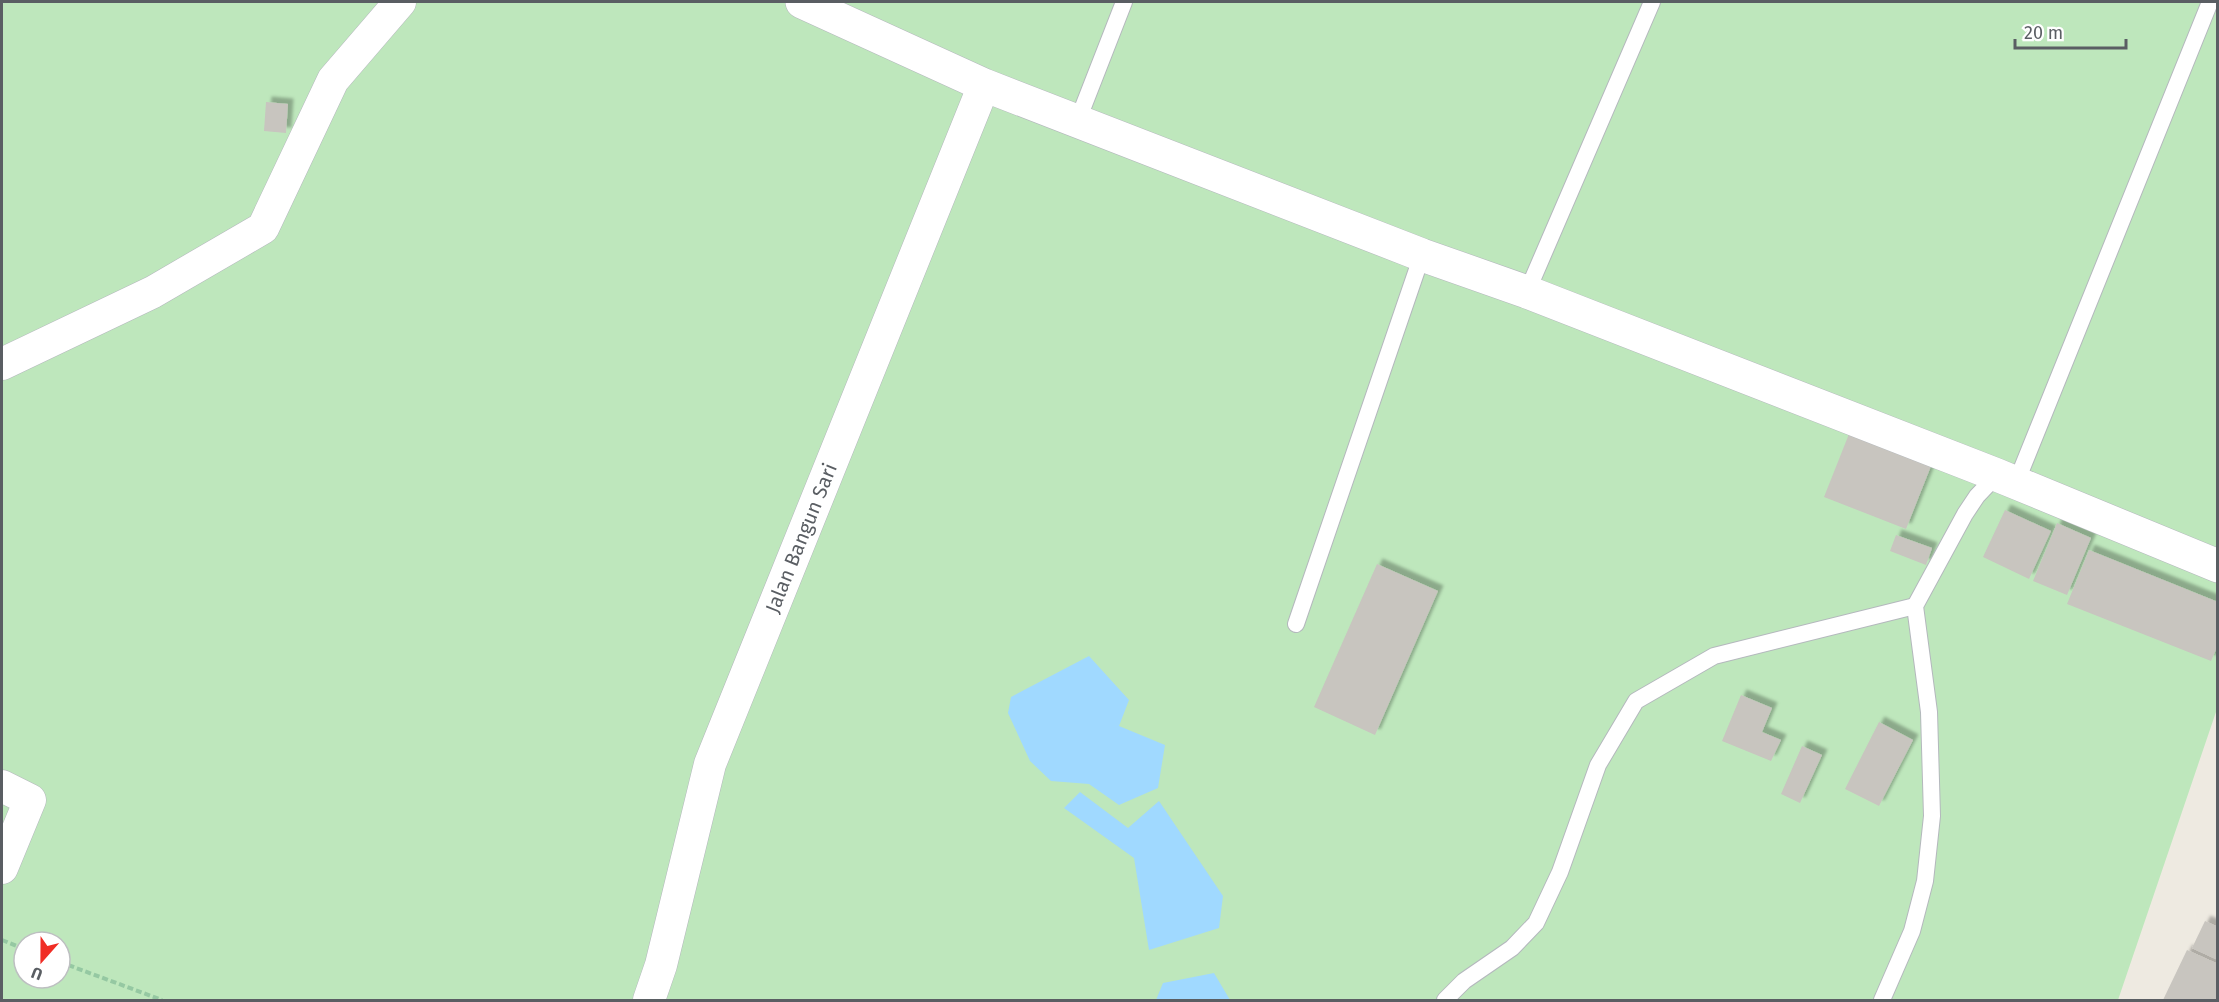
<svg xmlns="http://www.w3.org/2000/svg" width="2219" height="1002" font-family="'Fira Sans',sans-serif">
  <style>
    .green { fill: #bee7bc; fill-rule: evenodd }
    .water { fill: #a0d9ff }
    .building { fill: #c8c5bf; filter: url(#shadow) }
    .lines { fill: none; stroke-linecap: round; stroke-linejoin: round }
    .service-casing { stroke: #b4b8bd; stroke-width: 18 }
    .minor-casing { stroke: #b4b8bd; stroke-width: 33 }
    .tertiary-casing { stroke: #b4b8bd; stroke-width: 34 }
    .path { stroke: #95c8a2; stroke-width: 4; stroke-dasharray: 6 3; stroke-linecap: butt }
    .service { stroke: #fff; stroke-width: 16 }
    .minor { stroke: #fff; stroke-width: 32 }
    .tertiary { stroke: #fff; stroke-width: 33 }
    .labels { text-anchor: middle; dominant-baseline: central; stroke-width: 5; stroke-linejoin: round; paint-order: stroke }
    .street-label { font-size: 20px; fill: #5a5e63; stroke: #fff }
  </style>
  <defs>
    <filter id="shadow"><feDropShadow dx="5.5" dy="-5.5" stdDeviation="1.5" flood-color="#0004"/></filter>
  </defs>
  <rect width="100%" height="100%" fill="#eeeae1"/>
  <path class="green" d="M2,2H2217V709L2118,1000H2ZM24,942H60V978H24Z"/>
  <g class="water">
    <polygon points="1089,656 1129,700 1119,726 1165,745 1158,788 1119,805 1089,784 1051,781 1030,761 1008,713 1011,697"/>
    <polygon points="1080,792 1128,828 1159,801 1223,896 1219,928 1149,950 1134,858 1064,808"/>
    <polygon points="1214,973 1230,1000 1156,1000 1163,983"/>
  </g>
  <g class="building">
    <polygon points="266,102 288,104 286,133 264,131"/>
    <polygon points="1849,434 1931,466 1906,529 1824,497"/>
    <polygon points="2005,510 2051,531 2029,579 1983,557"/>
    <polygon points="2057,523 2091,538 2067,595 2033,581"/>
    <polygon points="1896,535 1932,548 1926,565 1890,551"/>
    <polygon points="2089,550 2218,602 2218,645 2211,661 2067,604"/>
    <polygon points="1377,564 1438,591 1375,735 1314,707"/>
    <polygon points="1741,695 1772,708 1762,732 1781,740 1771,761 1722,741"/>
    <polygon points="1879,722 1913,740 1879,806 1845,789"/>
    <polygon points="1802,746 1822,755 1800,803 1781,794"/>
    <polygon points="2205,921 2218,927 2218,960 2192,948"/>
    <polygon points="2187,950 2218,964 2218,1000 2163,1000"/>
  </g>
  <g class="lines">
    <g class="service-casing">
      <g id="service">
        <polyline points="1078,120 1124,2"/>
        <polyline points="1527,292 1652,2"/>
        <polyline points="2016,483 2210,2"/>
        <polyline points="1296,624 1422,255"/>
        <polyline points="1445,1000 1464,981 1512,948 1536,923 1560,872 1598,765 1636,701 1714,656 1915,606"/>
        <polyline points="1882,1000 1912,931 1925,881 1932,816 1929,712 1915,606 1965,514 1977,496 1997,475"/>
      </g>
    </g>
    <g class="minor-casing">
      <g id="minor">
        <polyline points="2,364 153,292 263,228 333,80 400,2"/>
        <polyline points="2,786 30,800 2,868"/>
        <polyline points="649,1000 661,965 710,764 984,85"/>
      </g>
    </g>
    <g class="tertiary-casing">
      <polyline id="tertiary" points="802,2 984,85 1422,255 1527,292 1997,475 2218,566"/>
    </g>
    <g class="path">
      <polyline points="2,940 24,949"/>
      <polyline points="60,962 162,1000"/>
    </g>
    <use href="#service" class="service"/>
    <use href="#minor" class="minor"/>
    <use href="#tertiary" class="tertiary"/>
  </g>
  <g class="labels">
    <g class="street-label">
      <text transform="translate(801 538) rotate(-68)">Jalan Bangun Sari</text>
    </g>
  </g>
  <rect width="2219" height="1002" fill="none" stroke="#5a5e63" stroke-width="6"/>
  <g transform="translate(42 960) rotate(201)"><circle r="28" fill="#ffffff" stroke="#bdbfc1" stroke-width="1.5"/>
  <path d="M0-4.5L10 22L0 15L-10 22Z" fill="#f02d25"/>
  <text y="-9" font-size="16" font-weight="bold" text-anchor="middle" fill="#5a5e63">U</text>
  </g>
  <path d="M2015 39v9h111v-9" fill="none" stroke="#5a5e63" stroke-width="3"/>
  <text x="2024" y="39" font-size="18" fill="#5a5e63" stroke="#ffffff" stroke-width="4.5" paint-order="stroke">20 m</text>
</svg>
